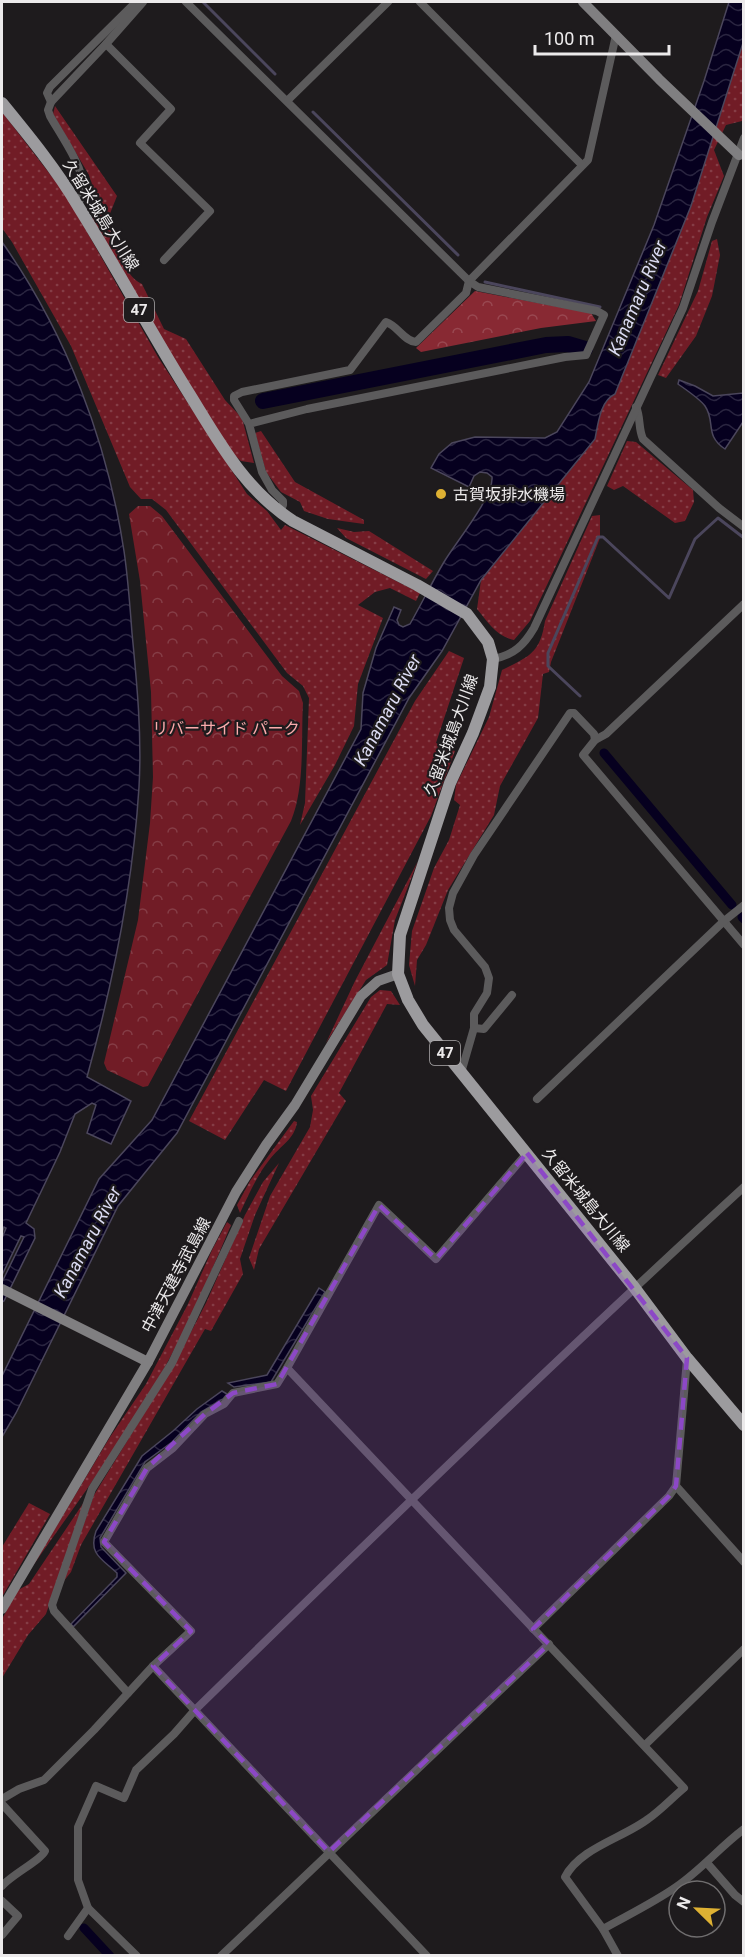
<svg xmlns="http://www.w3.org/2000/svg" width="745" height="1957" font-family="Roboto,'Noto Sans JP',sans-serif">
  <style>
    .grass { fill: url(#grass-dots) }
    .forest { fill: url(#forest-crowns) }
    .park { fill: url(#park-crowns) }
    .water { fill: url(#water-waves); stroke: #4b465c; stroke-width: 1.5 }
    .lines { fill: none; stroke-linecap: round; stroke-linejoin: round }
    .stream { stroke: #4b465c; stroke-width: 3 }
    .canal { stroke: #06001f; stroke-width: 9 }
    .river { stroke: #06001f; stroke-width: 16 }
    .street { stroke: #5c5b5c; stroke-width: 8 }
    .secondary { stroke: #807f81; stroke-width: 10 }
    .primary { stroke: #9c9b9e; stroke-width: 12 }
    .marked { fill: #8c48c6; fill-opacity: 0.2; stroke: #8c48c6; stroke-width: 4.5; stroke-dasharray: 12 8; stroke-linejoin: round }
    .poi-dot { fill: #deb133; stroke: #1e1b1d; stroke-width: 2 }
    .labels { text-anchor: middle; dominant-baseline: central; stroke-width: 4.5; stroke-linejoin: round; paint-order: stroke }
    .shield { fill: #1e1b1d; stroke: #aeacad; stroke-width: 1.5 }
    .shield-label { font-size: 15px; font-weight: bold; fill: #eceaeb }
    .street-label { font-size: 16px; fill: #eceaeb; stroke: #1e1b1d }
    .poi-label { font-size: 16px; fill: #eceaeb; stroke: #1e1b1d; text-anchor: start }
    .park-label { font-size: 16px; fill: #fbabac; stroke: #1e1b1d }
    .water-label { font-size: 18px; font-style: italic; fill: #dbdbf2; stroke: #1e1b1d }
  </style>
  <defs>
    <pattern id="grass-dots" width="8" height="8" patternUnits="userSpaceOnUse" patternTransform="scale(1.5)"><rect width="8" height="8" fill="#711c26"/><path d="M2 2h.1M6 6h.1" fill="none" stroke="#853d46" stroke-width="1.8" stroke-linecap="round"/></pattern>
    <pattern id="forest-crowns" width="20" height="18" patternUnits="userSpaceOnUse" patternTransform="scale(1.5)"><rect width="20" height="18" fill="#882933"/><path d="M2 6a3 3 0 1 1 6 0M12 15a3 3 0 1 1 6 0" fill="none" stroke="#994851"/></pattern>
    <pattern id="park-crowns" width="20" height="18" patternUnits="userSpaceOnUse" patternTransform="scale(1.5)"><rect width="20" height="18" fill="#711c26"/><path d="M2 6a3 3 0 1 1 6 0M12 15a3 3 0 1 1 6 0" fill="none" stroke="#853d46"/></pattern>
    <pattern id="water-waves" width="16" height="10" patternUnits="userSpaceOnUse" patternTransform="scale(1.5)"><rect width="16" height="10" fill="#06001f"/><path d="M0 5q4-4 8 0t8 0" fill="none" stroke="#2a2540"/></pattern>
  </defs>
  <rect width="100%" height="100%" fill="#1e1b1d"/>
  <g class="grass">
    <path d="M743,43L744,113L742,121L726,125L714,150L724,176L707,217L679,305L530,621L514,640C497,637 487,621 477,609L481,580L595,439C598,424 600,401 615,394L691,206Z"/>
    <path d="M55,106L117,196L107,221C114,239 123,276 142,284L164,329L186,339L225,400L242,418L254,463L241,461L230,451L161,339L92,218L94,193L89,175L53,114Z"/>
    <polygon points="2,112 66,195 158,357 247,494 267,511 281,530 285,525 420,593 416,601 390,588 375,592 358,605 383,618 358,684 354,726 335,765 300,825 305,803 309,698 303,686 287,673 166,510 152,499 141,499 130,487 71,346 12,242 2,228"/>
    <polygon points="717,239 720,255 712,296 696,336 666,378 658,375 698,291 712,241"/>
    <polygon points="261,431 295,482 364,520 364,524 328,519 304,511 300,502 281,492 266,472 255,433"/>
    <polygon points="627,441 636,442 693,490 694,502 685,521 675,523 623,486 614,490 607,486"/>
    <path d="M600,515V538L551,662L549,672L543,674L538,718L500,786L494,815L448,890L426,945L417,960L415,986L409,965L412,931L434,868L449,840L460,805L454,800L456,785L489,717L502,670C530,656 540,653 545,621L592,516Z"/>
    <polygon points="337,528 354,532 369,531 433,571 426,579 346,538"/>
    <polygon points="449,651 464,658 436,743 455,751 431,816 286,1091 264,1080 225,1140 189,1121 415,701"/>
    <polygon points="418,861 395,920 387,965 366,980 326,1043 355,981"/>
    <polygon points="380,990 391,991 400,1005 387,1004 339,1093 346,1101 259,1249 254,1270 249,1258 270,1196 310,1127 313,1110 311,1096 371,997"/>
    <path d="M294,1121L297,1122C295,1139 280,1146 270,1159C257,1175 249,1194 240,1213L237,1205L250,1181Z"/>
    <polygon points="279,1163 255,1215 240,1259 243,1274 211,1331 205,1329 81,1545 71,1572 63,1582 94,1495 175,1363 206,1303 245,1215 263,1182"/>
    <path d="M227,1222L231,1225C211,1272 191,1320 166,1365C127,1436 78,1501 32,1567L110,1437L146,1384L188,1304L212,1250Z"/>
    <polygon points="84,1502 46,1614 28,1635 2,1678 2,1619 18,1590 29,1584"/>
    <polygon points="29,1503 50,1514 2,1597 2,1547"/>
  </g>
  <polygon class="forest" points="475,291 591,313 596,321 541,328 421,352 416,348"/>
  <path class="park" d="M138,506H150L162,516L282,676L299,691L303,703C301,740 305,787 291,821L148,1086L143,1087L107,1070L104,1063L138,920L150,823L153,777L151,692L140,581L129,514Z"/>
  <g class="water">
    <path d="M729,2H743V43L691,206L615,394C600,401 598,424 595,439L481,580L442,651L409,698L177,1133L118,1206L16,1413L2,1437V1376L99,1179L152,1120L361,729L363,693L376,648L394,607L401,610L397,620L399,625L403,627L410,624C422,603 432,582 444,562C455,543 494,497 492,477L487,473L480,472L474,476L469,487L431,468L439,454L452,443L475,437L545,438L557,432L589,382L654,225L704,81Z"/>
    <path d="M2,242C66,333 107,440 124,551C128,578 130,606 132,633C137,684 142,736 139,787C133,885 113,983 87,1077L131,1101L111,1144L87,1133L96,1105L92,1103L75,1114L60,1152L26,1223L34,1229L35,1238L4,1301L2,1302V1282L24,1237L21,1236L2,1275V1238L6,1228L4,1227L2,1233Z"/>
    <path d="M679,380L695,386L713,396L743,393V422L725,449C704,435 716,422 705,406C700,399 685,389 678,384Z"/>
    <polygon points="319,1288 325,1292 271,1382 234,1387 228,1383 267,1375"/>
    <path d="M222,1391L227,1394L223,1399L201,1412L172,1442L145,1462L100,1538L101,1547L126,1573L73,1627L71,1624L117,1577V1573C102,1559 88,1554 96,1531L142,1456L173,1431L197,1409Z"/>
  </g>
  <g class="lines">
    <g class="stream">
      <polyline points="203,2 275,74"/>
      <polyline points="313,112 458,255"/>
      <polyline points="485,282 600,307"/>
      <polyline points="580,696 548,666 548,653 598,537 603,537 669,598 695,539 718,518 744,538"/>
    </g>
    <g class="canal">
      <polyline points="604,753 732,905"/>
      <polyline points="742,917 744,919"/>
      <polyline points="84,1928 110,1956"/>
    </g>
    <polyline class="river" points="263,401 546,345 568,344 585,349"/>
    <g class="street">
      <polyline points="186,2 469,281 588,160 616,35"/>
      <polyline points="420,2 582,165"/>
      <polyline points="106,44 171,109 140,143 210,211 164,260"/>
      <polyline points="288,100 388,2"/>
      <polyline points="51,102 47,93 50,87 136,2"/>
      <path d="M78,205C80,199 83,193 83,186C83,166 60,134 50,116L48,110L51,102L106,44L143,2"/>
      <path d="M636,407C641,418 638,428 643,439L719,508L744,527"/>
      <path d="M249,424L307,409L565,357L586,355L604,315L597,311L478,287L469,281L466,293L416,342C404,341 398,326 386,322L350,370L242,392L234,396V400L249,424L262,472L272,490L283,501V505L280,512"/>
      <path d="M493,659C514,655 524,645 534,628L683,308L712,222L744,138"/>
      <polyline points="595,740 583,755 744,945"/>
      <polyline points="474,1028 484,1029 512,995"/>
      <polyline points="461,1073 474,1028 474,1014 487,993 489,978 485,967 454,930 450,920 449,908 453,893 474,855 570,713 574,713 594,734 595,740 606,734 744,604"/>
      <polyline points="537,1099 724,921 744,905"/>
      <polyline points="687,1359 676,1486 744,1562"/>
      <polyline points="287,1368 379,1205 436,1259 527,1153"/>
      <polyline points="533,1629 669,1496 676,1486"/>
      <polyline points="153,1666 427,1956"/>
      <polyline points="128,1693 54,1611 52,1605 92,1489 172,1363 239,1221"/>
      <polyline points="645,1745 744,1649"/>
      <path d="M2,1799L19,1789L44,1780L94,1730L153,1666L191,1631L104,1542L147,1468L173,1448L205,1414L224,1404L233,1393L277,1384L287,1368L684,1788C672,1798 661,1810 648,1819C623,1838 580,1848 565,1877L603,1929L618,1956"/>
      <path d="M2,1804L45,1851C41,1860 11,1875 2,1886"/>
      <polyline points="707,1863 735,1895 744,1902"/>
      <polyline points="2,1901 18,1916 2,1935"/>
      <polyline points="88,1908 137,1956"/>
      <path d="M603,1929C628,1915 653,1903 676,1887C701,1870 720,1847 744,1829"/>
      <path d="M68,1936L88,1908L78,1880V1827L96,1786L124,1798L136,1770L174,1734L195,1710C376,1533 557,1358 744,1187"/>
      <polyline points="221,1956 549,1644"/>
    </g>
    <g class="secondary">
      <polyline points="583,2 659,79 739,155"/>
      <polyline points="2,1289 148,1362"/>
      <polyline points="2,1609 148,1362 236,1192 266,1145 295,1105 361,996 378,981 398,974"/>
    </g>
    <path class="primary" d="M2,103C29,136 56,169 78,206C117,268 151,333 190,395C219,442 245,490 293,521L417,585L467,614L488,642L493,659L490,687L473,733L450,783L400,935L398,974L408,1000L423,1025L634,1287L687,1358L744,1425"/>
  </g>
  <path class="marked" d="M527,1153L687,1358L676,1486L669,1496L533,1629L549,1644L329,1852L153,1666L191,1631L104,1542L147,1468L205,1414L233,1393L277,1384L379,1205L436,1259Z"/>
  <circle class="poi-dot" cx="441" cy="494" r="6"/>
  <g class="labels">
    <g class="shield">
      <rect x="124" y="298" width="30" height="24" rx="4.5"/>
      <rect x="430" y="1041" width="30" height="24" rx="4.5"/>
    </g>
    <g class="shield-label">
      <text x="139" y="310">47</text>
      <text x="445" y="1053">47</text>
    </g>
    <g class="street-label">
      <text transform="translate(101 215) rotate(58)">久留米城島大川線</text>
      <text transform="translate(451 735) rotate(-70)">久留米城島大川線</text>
      <text transform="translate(586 1200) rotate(51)">久留米城島大川線</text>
      <text transform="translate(176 1275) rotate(-62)">中津天建寺武島線</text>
    </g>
    <g class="poi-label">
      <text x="453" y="494">古賀坂排水機場</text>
    </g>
    <g class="park-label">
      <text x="226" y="728">リバーサイド パーク</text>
    </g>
    <g class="water-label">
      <text transform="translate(637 298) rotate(-67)">Kanamaru River</text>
      <text transform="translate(387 710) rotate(-62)">Kanamaru River</text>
      <text transform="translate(87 1242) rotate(-62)">Kanamaru River</text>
    </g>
  </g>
  <rect width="745" height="1957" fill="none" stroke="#eceaeb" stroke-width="6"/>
  <g transform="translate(697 1909) rotate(294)"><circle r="28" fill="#1e1b1d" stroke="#706e6f" stroke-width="1.5"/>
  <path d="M0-4.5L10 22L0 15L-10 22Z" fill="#deb133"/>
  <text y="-9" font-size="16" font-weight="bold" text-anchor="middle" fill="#eceaeb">N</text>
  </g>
  <path d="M535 45v9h134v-9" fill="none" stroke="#eceaeb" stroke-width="3"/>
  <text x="544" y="45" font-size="18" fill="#eceaeb" stroke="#1e1b1d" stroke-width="4.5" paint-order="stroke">100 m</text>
</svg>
